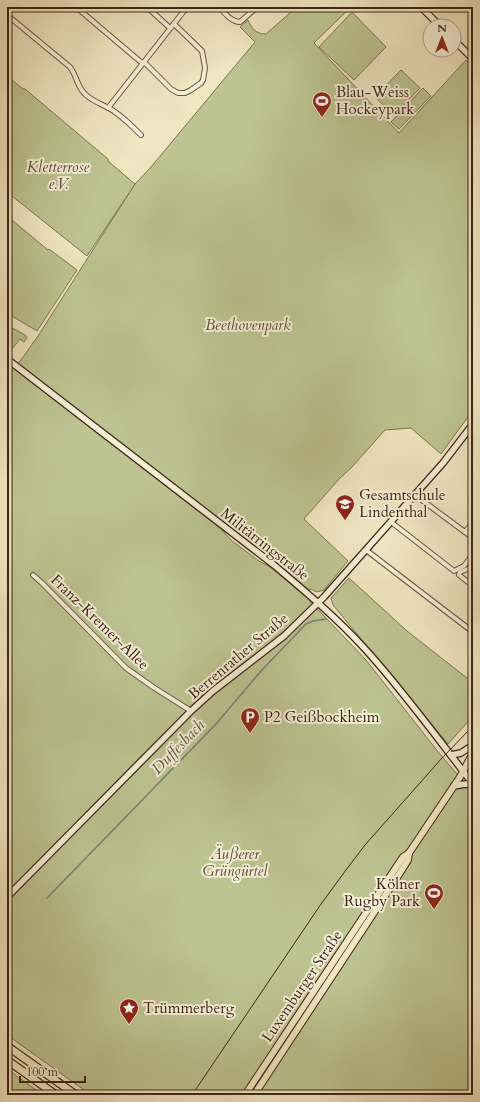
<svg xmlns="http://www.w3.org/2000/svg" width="480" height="1102" font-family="Cardo,serif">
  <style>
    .green { fill: #bcc491; stroke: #7c7454 }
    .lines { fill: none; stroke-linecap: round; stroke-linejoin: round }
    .stream { stroke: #768079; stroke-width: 1.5 }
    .street-casing { stroke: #6a5442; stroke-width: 6 }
    .secondary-casing { stroke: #3d2317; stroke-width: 8 }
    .primary-casing { stroke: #3d2317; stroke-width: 8 }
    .highway-casing { stroke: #3d2317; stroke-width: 9 }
    .street { stroke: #f5efd7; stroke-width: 4 }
    .secondary { stroke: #f5efd7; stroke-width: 5.5 }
    .primary { stroke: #f0e6c2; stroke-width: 6 }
    .highway { stroke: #f0e6c2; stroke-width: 7 }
    .tram { stroke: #3d2317; stroke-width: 1 }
    .labels { text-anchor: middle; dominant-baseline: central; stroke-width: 4; stroke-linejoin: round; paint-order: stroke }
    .poi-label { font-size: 15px; fill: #3d2317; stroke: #f5efd7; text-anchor: start }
    .park-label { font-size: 15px; font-style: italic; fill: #5d4b36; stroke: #f5efd7 }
    .street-label { font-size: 15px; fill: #3d2317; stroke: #f5efd7 }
    .water-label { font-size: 16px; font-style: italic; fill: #5a5248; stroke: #f5efd7 }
  </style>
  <rect width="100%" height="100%" fill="#f0e6c2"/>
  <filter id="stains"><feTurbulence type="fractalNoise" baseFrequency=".005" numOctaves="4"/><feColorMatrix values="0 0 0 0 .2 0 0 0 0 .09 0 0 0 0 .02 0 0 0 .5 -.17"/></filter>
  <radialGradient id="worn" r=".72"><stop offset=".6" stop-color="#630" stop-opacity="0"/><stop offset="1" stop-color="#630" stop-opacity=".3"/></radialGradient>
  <g class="green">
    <path d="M287,7H351L314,43L399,133L466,60L473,67V410L441,454L411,428L385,430L351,468L339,479L304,519L348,561L324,590L317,592L311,589L309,590L18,364L38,336L135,184L151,167L255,42L240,27L248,20C252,29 256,34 266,34L291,12Z"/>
    <polygon points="352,12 386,47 354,80 319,47"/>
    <polygon points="401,70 420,88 394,115 375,97"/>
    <polygon points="7,76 23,89 25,89 108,159 108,161 135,184 87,256 7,192"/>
    <polygon points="423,88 431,96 399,129 391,122"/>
    <polygon points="7,216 48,250 49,249 77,270 37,331 7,313"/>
    <polygon points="7,325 25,335 27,338 24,342 20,339 12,349 7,347"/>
    <polygon points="7,363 220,528 232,541 259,561 270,567 305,596 366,660 439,753 468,787 473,790 473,1095 244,1095 241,1093 239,1095 240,1093 239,1092 237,1095 91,1095 7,1035"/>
    <polygon points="349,578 407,631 472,682 470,693 473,697 473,716 448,744 333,605 331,598"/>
    <polygon points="7,1069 43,1095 15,1095 7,1091"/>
  </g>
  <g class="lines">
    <polyline class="stream" points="47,898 216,724 261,671 306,624 313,621 326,619"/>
    <g class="street-casing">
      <g id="street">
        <polyline points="76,7 142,63"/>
        <polyline points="147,7 170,28"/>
        <path d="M219,7C225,13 231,22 240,22L257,7"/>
        <path d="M7,15L70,67C77,76 77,87 85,94C94,103 106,105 115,112C125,119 133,127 141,135"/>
        <polyline points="144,62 171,89 178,93 185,93 191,90 201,83 203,80 205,68 202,51 174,24"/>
        <polyline points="108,108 187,7"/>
        <polyline points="415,495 473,538"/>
        <polyline points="391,522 454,571 464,566 473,554"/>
        <polyline points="465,532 473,522"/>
        <polyline points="366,550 473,632"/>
        <polyline points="473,567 460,572 459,575 473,586"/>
        <polyline points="33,575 42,583 126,668 153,687 191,711"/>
      </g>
    </g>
    <g class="secondary-casing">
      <g id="secondary">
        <polyline points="421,7 440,26"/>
        <polyline points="454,40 473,59"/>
        <path d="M7,359L274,565C306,592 338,619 366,650C404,692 438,739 473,784"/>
        <polyline points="451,755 461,753 473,745"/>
        <polyline points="473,763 473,775"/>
        <polyline points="454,786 465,784 473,785"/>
        <polyline points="7,897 191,711 213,691 284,636 324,597 443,463 473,424"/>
      </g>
    </g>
    <g class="primary-casing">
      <g id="primary">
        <polyline points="245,1095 403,857 409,853"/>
        <polyline points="254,1095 396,879 408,860 409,853 460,777 473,753"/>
      </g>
    </g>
    <g class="highway-casing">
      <g id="highway">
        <polyline points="7,1046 76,1095"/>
        <polyline points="7,1060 56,1095"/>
      </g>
    </g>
    <use href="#street" class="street"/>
    <use href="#secondary" class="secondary"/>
    <use href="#primary" class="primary"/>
    <use href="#highway" class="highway"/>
    <polyline class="tram" points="192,1095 321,904 346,870 365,845 442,758 473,726"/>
  </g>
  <defs>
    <g id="stadium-pin" transform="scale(1)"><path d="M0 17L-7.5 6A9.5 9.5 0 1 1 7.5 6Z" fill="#8f2418" stroke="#f5efd7"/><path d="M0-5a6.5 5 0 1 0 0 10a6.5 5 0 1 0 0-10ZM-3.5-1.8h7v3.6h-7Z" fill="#fff"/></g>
    <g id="school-pin" transform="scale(1)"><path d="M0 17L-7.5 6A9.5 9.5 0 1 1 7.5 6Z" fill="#8f2418" stroke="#f5efd7"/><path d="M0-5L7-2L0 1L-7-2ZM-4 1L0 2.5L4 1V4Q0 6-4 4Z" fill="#fff"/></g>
    <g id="parking-pin" transform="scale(1)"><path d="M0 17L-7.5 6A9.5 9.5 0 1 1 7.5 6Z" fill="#8f2418" stroke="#f5efd7"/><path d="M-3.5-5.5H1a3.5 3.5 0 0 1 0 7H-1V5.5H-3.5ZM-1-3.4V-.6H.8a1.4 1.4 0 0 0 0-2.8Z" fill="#fff"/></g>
    <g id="sight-pin" transform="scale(1)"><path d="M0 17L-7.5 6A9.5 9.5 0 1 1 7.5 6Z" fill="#8f2418" stroke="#f5efd7"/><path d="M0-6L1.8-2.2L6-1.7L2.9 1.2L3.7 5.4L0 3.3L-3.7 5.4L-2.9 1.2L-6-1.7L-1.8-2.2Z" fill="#fff"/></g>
  </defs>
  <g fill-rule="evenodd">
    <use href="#stadium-pin" x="322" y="101"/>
    <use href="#school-pin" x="345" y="504"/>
    <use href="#parking-pin" x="250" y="717"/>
    <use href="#stadium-pin" x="434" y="893"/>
    <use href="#sight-pin" x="129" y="1008"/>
  </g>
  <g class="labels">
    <g class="poi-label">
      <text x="336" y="92">Blau-Weiss<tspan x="336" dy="17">Hockeypark</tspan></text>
      <text x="359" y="495">Gesamtschule<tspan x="359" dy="17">Lindenthal</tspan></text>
      <text x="264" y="717">P2 Geißbockheim</text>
      <text x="420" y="884" text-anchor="end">Kölner<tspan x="420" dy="17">Rugby Park</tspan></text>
      <text x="143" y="1008">Trümmerberg</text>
    </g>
    <g class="park-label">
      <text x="58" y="167">Kletterrose<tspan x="58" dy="17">e.V.</tspan></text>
      <text x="248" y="325">Beethovenpark</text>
      <text x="235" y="854">Äußerer<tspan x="235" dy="17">Grüngürtel</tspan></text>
    </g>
    <g class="street-label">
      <text transform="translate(265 544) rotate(38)">Militärringstraße</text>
      <text transform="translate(100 622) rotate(44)">Franz-Kremer-Allee</text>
      <text transform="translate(238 656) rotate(-40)">Berrenrather Straße</text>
      <text transform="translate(302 986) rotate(-56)">Luxemburger Straße</text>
    </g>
    <g class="water-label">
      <text transform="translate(178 747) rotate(-46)">Duffesbach</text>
    </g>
  </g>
  <rect width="480" height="1102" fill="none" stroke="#f0e6c2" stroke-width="24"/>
  <rect x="8" y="8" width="464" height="1086" fill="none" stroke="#3d2317" stroke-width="2"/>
  <rect x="12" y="12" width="456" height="1078" fill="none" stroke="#3d2317"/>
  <g transform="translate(442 38)"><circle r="19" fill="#f5efd7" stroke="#ab9d8a"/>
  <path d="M0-3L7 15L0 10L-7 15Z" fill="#8f2418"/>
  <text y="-6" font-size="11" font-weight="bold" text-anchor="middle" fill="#3d2317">N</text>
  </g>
  <path d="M20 1076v6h65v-6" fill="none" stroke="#3d2317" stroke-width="2"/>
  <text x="26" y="1076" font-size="12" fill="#3d2317" stroke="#f5efd7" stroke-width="3" paint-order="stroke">100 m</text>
  <rect width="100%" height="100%" filter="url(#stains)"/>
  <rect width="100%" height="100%" fill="url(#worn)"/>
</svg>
